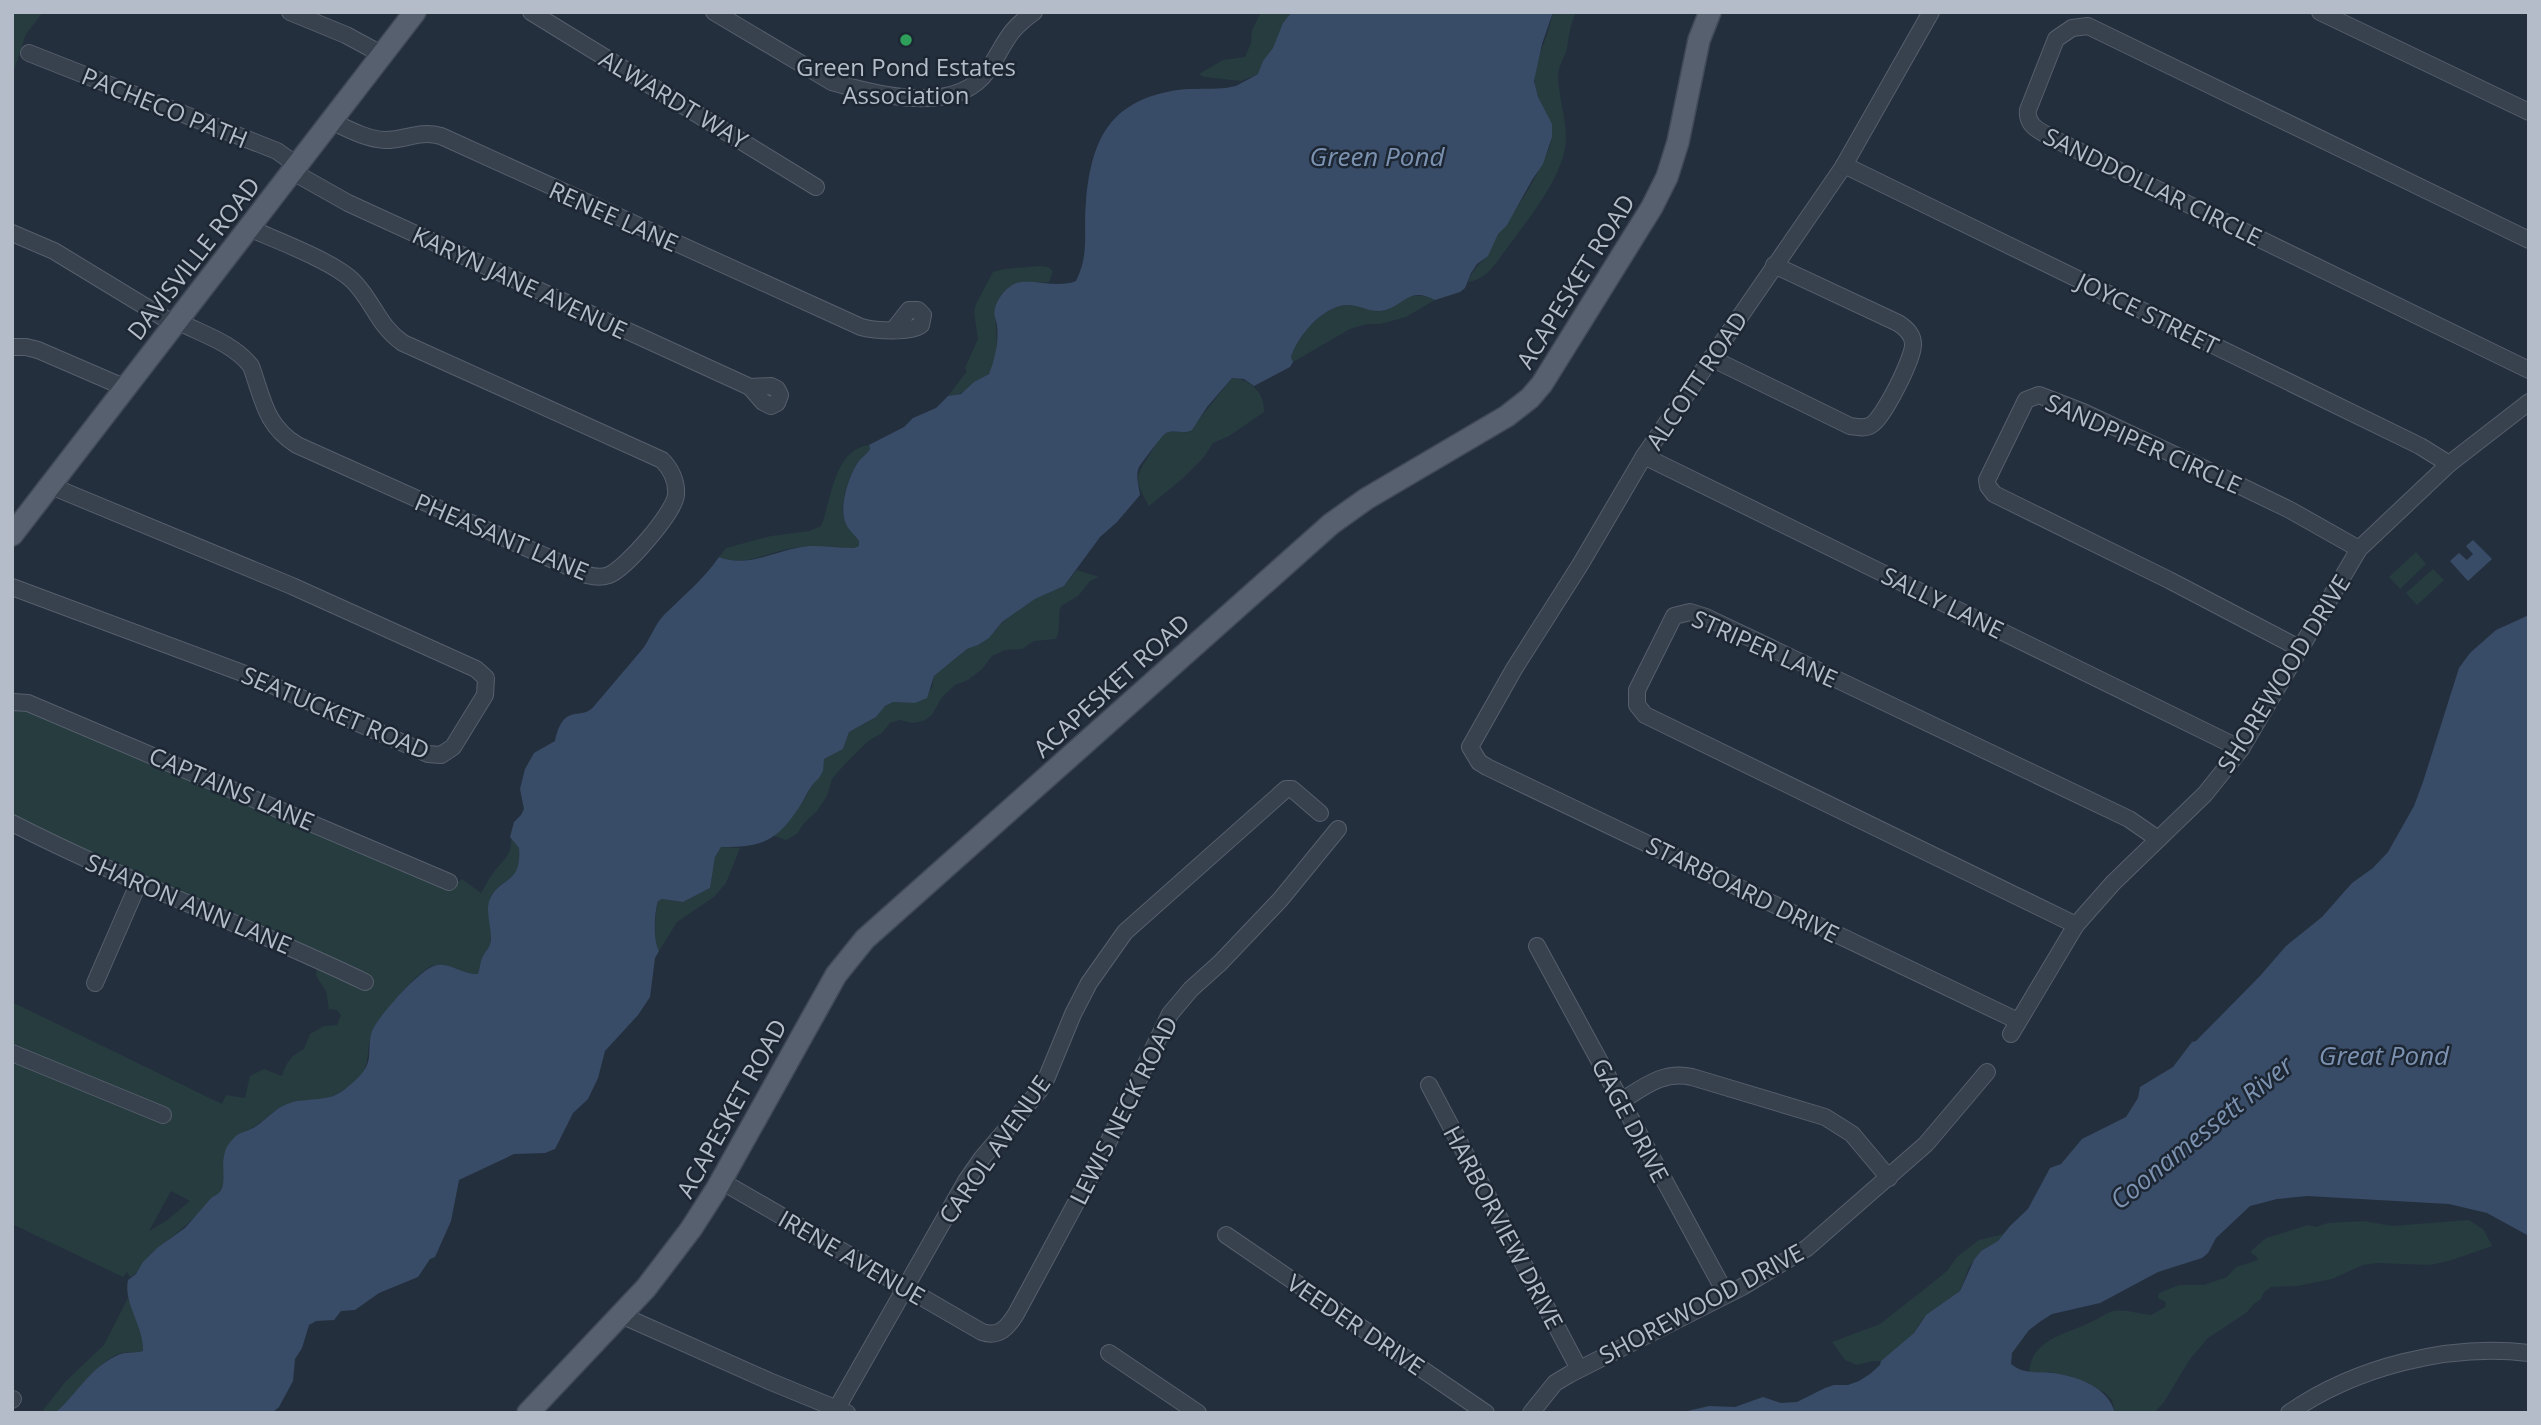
<svg xmlns="http://www.w3.org/2000/svg" width="2541" height="1425" font-family="'Open Sans',sans-serif">
  <style>
    .green { fill: #263c3f; fill-rule: evenodd }
    .water { fill: #394c67 }
    .lines { fill: none; stroke-linecap: round; stroke-linejoin: round }
    .minor-casing { stroke: #565f6c; stroke-width: 18 }
    .major-casing { stroke: #414a57; stroke-width: 24 }
    .minor { stroke: #38414e; stroke-width: 16 }
    .major { stroke: #56606e; stroke-width: 21 }
    .leisure-dot { fill: #2e9e5b; stroke: #1d2633; stroke-width: 2.5 }
    .labels { text-anchor: middle; dominant-baseline: central; stroke-width: 5; stroke-linejoin: round; paint-order: stroke }
    .poi-label { font-size: 24px; fill: #b4bcc9; stroke: #1d2633 }
    .street-label { font-size: 24px; fill: #b4bcc9; stroke: #1d2633 }
    .water-label { font-size: 26px; font-style: italic; fill: #7c92b1; stroke: #1d2633 }
  </style>
  <rect width="100%" height="100%" fill="#242f3e"/>
  <g class="green">
    <polygon points="12,12 43,12 26,34 12,76"/>
    <path d="M1261,12H1292C1283,24 1280,35 1273,49C1268,58 1262,65 1258,74L1241,81L1204,77L1199,74L1223,60L1245,57L1251,43L1252,30Z"/>
    <path d="M1553,12H1576C1570,25 1569,36 1567,48C1565,57 1559,65 1558,74C1558,99 1569,123 1565,148C1559,181 1530,217 1510,244C1498,259 1489,279 1468,282C1472,270 1478,266 1486,257C1492,250 1493,240 1498,233C1518,209 1539,174 1550,146C1558,121 1537,107 1535,85C1532,65 1544,46 1549,28C1551,22 1551,18 1553,12Z"/>
    <path d="M1040,266L1048,267L1053,271L1049,282C1037,284 1022,279 1011,286C981,305 1008,347 990,372C987,376 981,379 977,382C967,390 961,395 948,396L967,371L965,368L978,339L974,312L976,304L993,272L1004,269Z"/>
    <path d="M1411,296H1427L1435,300L1406,317L1380,324H1367L1350,329L1293,362L1291,357C1298,335 1325,304 1350,305C1360,305 1372,313 1382,311C1393,308 1401,300 1411,296Z"/>
    <path d="M1232,378C1250,379 1265,392 1264,412L1229,436L1213,443L1204,457L1182,479L1149,506C1133,477 1135,477 1152,451C1156,444 1159,437 1166,433C1173,430 1181,433 1189,432Z"/>
    <path d="M869,445L870,449C867,454 862,457 859,461C850,472 839,505 844,519C847,528 854,534 860,542L859,546L854,548C834,548 809,545 788,549C764,554 743,567 719,557L726,548L771,536L809,531L821,526C832,500 833,450 869,445Z"/>
    <polygon points="2416,552 2426,564 2400,589 2389,577"/>
    <polygon points="2433,569 2444,580 2417,605 2406,593"/>
    <path d="M1077,570L1099,577L1090,581L1078,596L1061,606C1057,617 1061,630 1056,639L1034,641L1022,649L1005,650L992,656L982,669L968,680L955,685L942,697L932,715L923,721L913,723L900,720L890,723L882,733L868,741L845,764L832,779L827,796L817,811L804,823L797,834L786,840L774,836C791,822 819,780 824,759L843,749L849,732L876,717L882,708L893,702L915,703L932,688L934,676L951,662L967,649L978,645L989,638L1002,622L1035,599L1064,586Z"/>
    <path d="M19,706L450,888L462,879L481,893C485,887 488,880 493,873C501,862 513,855 511,838L519,848C522,884 505,874 493,894C484,911 494,926 490,944C489,951 485,952 482,958C480,962 480,969 478,974C463,975 451,963 436,965C418,967 380,1018 372,1035C365,1049 372,1064 358,1079C347,1090 330,1099 315,1101C304,1103 294,1100 283,1106C269,1113 259,1127 243,1132L220,1193L212,1197C196,1218 177,1234 156,1249C145,1257 142,1272 130,1277L127,1272L123,1277L12,1224V1002L222,1104L226,1095L245,1098L250,1076L264,1069L282,1076C286,1063 291,1055 304,1049L310,1034L324,1026L337,1025L341,1015L337,1010L329,1009L326,991L316,976L317,967L12,817V708ZM171,1191L190,1201L166,1221L149,1231Z"/>
    <path d="M721,847L740,848L726,883L714,897L677,922L659,951C653,940 655,914 658,901L662,899L683,902L710,888L715,857Z"/>
    <path d="M2469,1220L2484,1230L2492,1246L2452,1260L2430,1265L2377,1263L2363,1265L2332,1279L2298,1286L2271,1287L2264,1292L2261,1299L2254,1304L2246,1313L2208,1338L2190,1359L2164,1402L2154,1413H2115L2112,1400L2105,1393L2088,1383L2050,1372H2029C2032,1338 2068,1334 2093,1321C2100,1318 2106,1313 2113,1311C2127,1309 2138,1314 2151,1315L2165,1307L2166,1302L2158,1298L2159,1293L2179,1285H2204L2227,1277L2236,1267L2258,1260L2256,1256L2251,1253L2252,1250L2266,1238L2308,1225L2316,1227L2328,1223L2364,1221L2392,1226Z"/>
    <polygon points="2004,1234 1998,1241 1981,1251 1969,1267 1960,1291 1923,1318 1914,1333 1891,1355 1881,1361 1873,1361 1857,1365 1845,1360 1832,1342 1880,1324 1931,1284 1947,1271 1957,1257 1979,1240"/>
    <path d="M128,1298L144,1340L143,1351C136,1353 128,1352 121,1353C99,1359 72,1399 55,1413H41L66,1381L104,1345Z"/>
  </g>
  <g class="water">
    <path d="M1292,12H1553L1542,44L1534,81L1538,97L1552,124V137L1543,164L1532,180L1507,225L1498,234L1488,256L1477,264L1471,273L1465,288L1460,292L1435,300C1407,285 1403,309 1380,311C1370,312 1359,305 1348,305C1324,305 1298,335 1291,357L1293,362L1290,367L1254,386L1244,379L1232,378L1207,407L1192,430C1183,435 1175,429 1166,433C1163,434 1141,464 1139,467C1135,476 1139,486 1140,495L1117,522L1100,537L1064,586L1035,599L1002,622L989,638L978,645L967,649L951,662L934,676L927,698L915,703L893,702L885,706L876,717L849,732L843,749L824,759L823,771L819,778C810,786 806,796 800,806C776,842 763,847 721,847L715,857L710,888L683,902L662,899L658,901C654,914 653,940 659,951L655,958L650,997L638,1015L605,1051L598,1078L588,1099L573,1113L555,1149L545,1153L514,1154L459,1180L451,1221L435,1257L430,1259L418,1277L379,1293L355,1310L341,1311L334,1320L316,1321L309,1325L302,1348L295,1359L293,1381L279,1407L272,1413H55C76,1395 89,1369 116,1356C124,1351 134,1354 143,1351C144,1326 123,1304 128,1280L136,1274L143,1262L157,1248L185,1228L212,1197C236,1189 211,1158 234,1138C239,1132 246,1132 253,1128C267,1120 276,1106 293,1102C310,1098 328,1102 344,1090C354,1082 368,1071 369,1057C370,1049 369,1040 372,1031C378,1017 421,967 437,965C452,963 463,975 478,974C480,968 480,962 482,958C486,950 491,947 491,938C491,925 485,910 490,899C500,876 522,885 519,848L510,837L514,822L521,815L524,809L520,789L525,769L534,753L555,741C564,700 582,723 595,705C610,687 625,670 640,652C650,641 654,625 664,615C683,596 704,579 719,557C749,569 780,548 810,546C825,546 840,548 854,548L859,546V541C855,535 849,531 846,524C838,509 849,474 859,461C862,457 867,454 870,449L869,445L904,427L913,418L936,408L948,396L961,394L974,382L989,374C995,359 999,342 997,325C996,319 993,315 995,309C997,298 1009,283 1021,282C1038,280 1059,288 1076,281C1090,254 1083,230 1086,202C1091,145 1106,105 1167,92C1186,87 1207,90 1226,88L1236,86L1258,74L1263,61L1273,48L1283,23Z"/>
    <polygon points="2473,540 2492,559 2468,581 2450,561 2459,553 2467,560 2473,554 2466,546"/>
    <path d="M2529,615V1236L2487,1213L2449,1204L2307,1196L2277,1199L2250,1206L2216,1238L2208,1253L2202,1258L2158,1272L2100,1303L2052,1314L2041,1321L2029,1330L2012,1353L2011,1364C2024,1375 2038,1371 2053,1373C2079,1377 2108,1387 2115,1413H1679L1709,1406L1735,1407L1763,1397L1781,1403L1797,1402L1825,1388L1834,1385H1848L1859,1381L1870,1374L1880,1365L1881,1361L1914,1333L1926,1315L1960,1291L1974,1260L1981,1251L1998,1241L2010,1226L2028,1209L2050,1168L2061,1164L2082,1139L2126,1117L2138,1098L2140,1087L2173,1067L2192,1042L2196,1041L2260,976L2286,946L2322,917L2352,883L2373,868L2388,852L2414,806L2423,782L2459,668L2470,653L2496,630Z"/>
  </g>
  <g class="lines">
    <g class="minor-casing">
      <g id="minor">
        <polyline points="290,12 346,35 383,55"/>
        <polyline points="531,12 816,187"/>
        <path d="M714,12L832,82C877,95 957,116 988,70C1007,42 1005,33 1034,12"/>
        <polyline points="1931,12 1843,167 1644,456 1580,565 1514,669 1470,747 1479,762 1487,767 2018,1021"/>
        <polyline points="2320,12 2529,112"/>
        <polyline points="29,53 277,151 298,166"/>
        <path d="M331,121C348,129 366,139 385,140C407,140 418,130 441,136L861,327C876,331 910,333 921,325L923,315L918,310H909L894,329"/>
        <polyline points="1844,165 2420,446 2449,464"/>
        <polyline points="293,172 348,203 750,387"/>
        <polyline points="12,233 54,251 174,324"/>
        <path d="M2529,240L2088,26L2072,28L2056,39L2028,110C2026,126 2040,131 2052,138L2529,370"/>
        <path d="M177,321C202,334 233,343 251,366C263,399 265,425 297,445L587,575C595,577 602,578 609,575C626,568 674,513 676,495C677,482 671,469 662,460L403,343C377,325 373,300 352,280C332,261 276,240 249,228"/>
        <polyline points="12,347 26,347 38,350 126,388"/>
        <path d="M1711,358L1850,426C1857,427 1865,429 1871,425C1883,419 1914,357 1913,344C1913,334 1906,328 1898,323L1774,265"/>
        <polygon points="771,386 777,389 780,395 777,403 771,406 763,402 750,387"/>
        <polyline points="1644,456 2241,749"/>
        <polyline points="12,587 256,678 428,754 441,755 453,747 485,695 486,678 476,669 292,586 51,486"/>
        <polyline points="2299,648 2169,580 1994,494 1988,486 1987,480 2026,400 2039,395 2083,412 2224,478 2290,510 2359,549"/>
        <polyline points="12,702 28,703 449,882"/>
        <path d="M12,823C127,882 249,926 365,982"/>
        <polyline points="2076,925 1645,715 1637,705 1637,690 1674,616 1690,612 1706,617 2129,819 2158,839"/>
        <polyline points="1537,946 1726,1294"/>
        <polyline points="95,983 139,882"/>
        <polyline points="2011,1034 2076,925 2113,883 2205,794 2241,749 2359,549 2449,464 2529,402"/>
        <polyline points="12,1053 163,1115"/>
        <polyline points="1429,1085 1579,1369"/>
        <path d="M1621,1101C1644,1087 1664,1070 1692,1077L1825,1117L1852,1134L1889,1178"/>
        <path d="M721,1181L982,1332C999,1338 1008,1327 1016,1314L1105,1149L1170,1014L1191,989L1220,963L1280,900L1338,829"/>
        <polyline points="1226,1235 1486,1413"/>
        <polyline points="621,1315 769,1381 847,1413"/>
        <polyline points="1109,1353 1198,1413"/>
        <polyline points="12,1400 13,1399"/>
        <polyline points="837,1408 966,1181 982,1158 1039,1091 1047,1077 1073,1014 1089,983 1125,932 1286,789 1292,789 1320,813"/>
        <polyline points="1531,1413 1555,1383 1570,1374 1742,1287 1807,1248 1926,1144 1987,1072"/>
        <path d="M2289,1413C2355,1367 2449,1343 2529,1353"/>
      </g>
    </g>
    <g class="major-casing">
      <g id="major">
        <polyline points="12,535 415,12"/>
        <polyline points="528,1413 646,1288 691,1229 716,1190 836,975 865,939 1331,524 1366,499 1507,416 1530,398 1542,384 1652,207 1667,177 1678,142 1699,40 1710,12"/>
      </g>
    </g>
    <use href="#minor" class="minor"/>
    <use href="#major" class="major"/>
  </g>
  <circle class="leisure-dot" cx="906" cy="40" r="7"/>
  <g class="labels">
    <g class="poi-label">
      <text x="906" y="66">Green Pond Estates<tspan x="906" dy="28">Association</tspan></text>
    </g>
    <g class="street-label">
      <text transform="translate(674 99) rotate(31)">ALWARDT WAY</text>
      <text transform="translate(165 107) rotate(22)">PACHECO PATH</text>
      <text transform="translate(2153 186) rotate(26)">SANDDOLLAR CIRCLE</text>
      <text transform="translate(614 216) rotate(24)">RENEE LANE</text>
      <text transform="translate(193 258) rotate(-52)">DAVISVILLE ROAD</text>
      <text transform="translate(1575 281) rotate(-58)">ACAPESKET ROAD</text>
      <text transform="translate(520 282) rotate(25)">KARYN JANE AVENUE</text>
      <text transform="translate(2148 313) rotate(26)">JOYCE STREET</text>
      <text transform="translate(1696 380) rotate(-56)">ALCOTT ROAD</text>
      <text transform="translate(2144 443) rotate(24)">SANDPIPER CIRCLE</text>
      <text transform="translate(502 536) rotate(23)">PHEASANT LANE</text>
      <text transform="translate(1943 602) rotate(26)">SALLY LANE</text>
      <text transform="translate(1765 648) rotate(24)">STRIPER LANE</text>
      <text transform="translate(2283 673) rotate(-58)">SHOREWOOD DRIVE</text>
      <text transform="translate(1111 685) rotate(-42)">ACAPESKET ROAD</text>
      <text transform="translate(336 712) rotate(23)">SEATUCKET ROAD</text>
      <text transform="translate(232 788) rotate(23)">CAPTAINS LANE</text>
      <text transform="translate(1743 889) rotate(26)">STARBOARD DRIVE</text>
      <text transform="translate(189 903) rotate(23)">SHARON ANN LANE</text>
      <text transform="translate(731 1108) rotate(-61)">ACAPESKET ROAD</text>
      <text transform="translate(1123 1110) rotate(-63)">LEWIS NECK ROAD</text>
      <text transform="translate(1631 1120) rotate(62)">GAGE DRIVE</text>
      <text transform="translate(994 1149) rotate(-55)">CAROL AVENUE</text>
      <text transform="translate(1504 1227) rotate(62)">HARBORVIEW DRIVE</text>
      <text transform="translate(852 1257) rotate(30)">IRENE AVENUE</text>
      <text transform="translate(1701 1303) rotate(-28)">SHOREWOOD DRIVE</text>
      <text transform="translate(1356 1324) rotate(34)">VEEDER DRIVE</text>
    </g>
    <g class="water-label">
      <text x="1377" y="156">Green Pond</text>
      <text x="2384" y="1055">Great Pond</text>
      <text transform="translate(2201 1132) rotate(-39)">Coonamessett River</text>
    </g>
  </g>
  <rect width="2541" height="1425" fill="none" stroke="#b4bcc9" stroke-width="28"/>
</svg>
